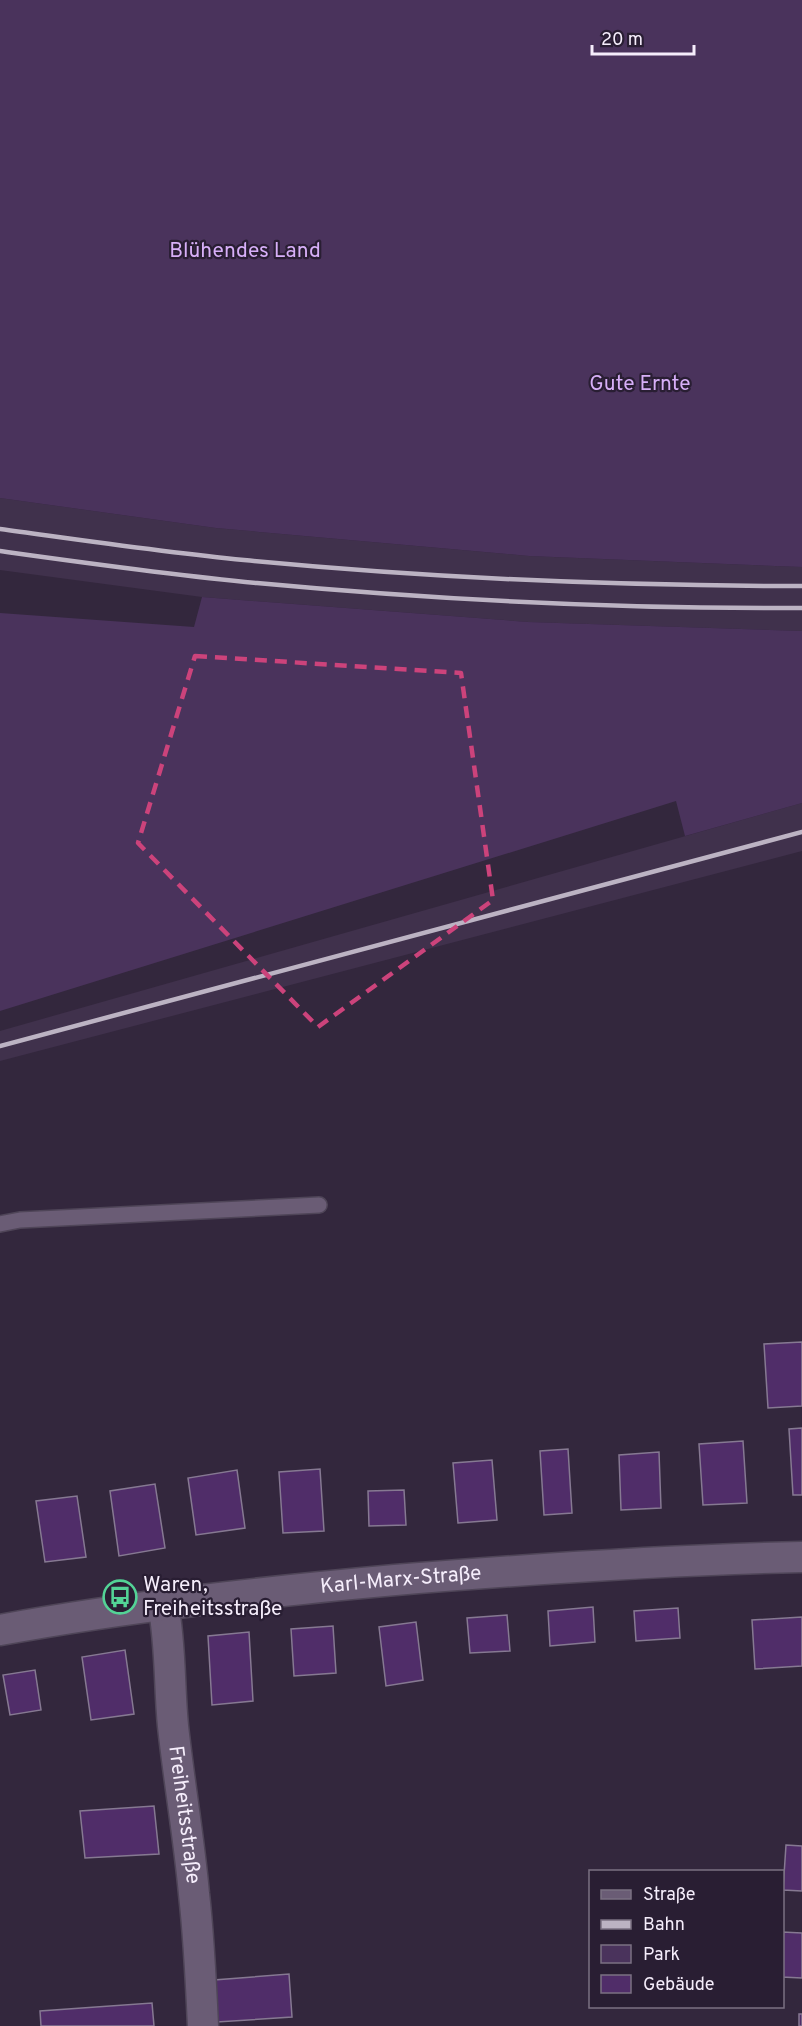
<svg xmlns="http://www.w3.org/2000/svg" width="802" height="2026" font-family="Overpass,sans-serif">
  <style>
    .built { fill: #40314c }
    .green { fill: #4a335c }
    .building { fill: #502d69; stroke: #867992; stroke-width: 1.5 }
    .lines { fill: none; stroke-linecap: round; stroke-linejoin: round }
    .service-casing { stroke: #4f4558; stroke-width: 18 }
    .minor-casing { stroke: #4f4558; stroke-width: 33 }
    .service { stroke: #6a5c75; stroke-width: 15 }
    .minor { stroke: #6a5c75; stroke-width: 30 }
    .rail { stroke: #bcb3c3; stroke-width: 4.5 }
    .marked { fill: none; stroke: #cc437b; stroke-width: 4.5; stroke-dasharray: 12 8; stroke-linejoin: round }
    .labels { text-anchor: middle; dominant-baseline: central; stroke-width: 4.5; stroke-linejoin: round; paint-order: stroke }
    .park-label { font-size: 21px; fill: #d7aff8; stroke: #291e33 }
    .street-label { font-size: 21px; fill: #f5edfb; stroke: #291e33 }
    .poi-label { font-size: 21px; fill: #f5edfb; stroke: #291e33; text-anchor: start }
  </style>
  <rect width="100%" height="100%" fill="#33273d"/>
  <g class="built">
    <polygon points="0,498 216,528 529,556 802,567 802,631 528,622 202,597 0,570"/>
    <polygon points="802,803 802,851 0,1061 0,1031"/>
  </g>
  <g class="green">
    <polygon points="0,0 802,0 802,567 529,556 216,528 0,498"/>
    <polygon points="202,597 528,622 802,631 802,803 685,836 676,801 0,1011 0,613 194,627"/>
  </g>
  <g class="building">
    <polygon points="802,1342 802,1406 768,1408 764,1344"/>
    <polygon points="802,1428 802,1495 793,1495 789,1429"/>
    <polygon points="743,1441 747,1503 703,1505 699,1444"/>
    <polygon points="568,1449 572,1513 544,1515 540,1451"/>
    <polygon points="659,1452 661,1508 621,1510 619,1455"/>
    <polygon points="492,1460 497,1520 458,1523 453,1463"/>
    <polygon points="320,1469 324,1531 283,1533 279,1472"/>
    <polygon points="237,1470 245,1528 196,1535 188,1478"/>
    <polygon points="155,1484 165,1548 119,1556 110,1491"/>
    <polygon points="404,1490 406,1525 369,1526 368,1491"/>
    <polygon points="77,1496 86,1557 45,1562 36,1501"/>
    <polygon points="593,1607 595,1642 550,1646 548,1611"/>
    <polygon points="678,1608 680,1638 636,1641 634,1611"/>
    <polygon points="507,1615 510,1651 470,1653 467,1618"/>
    <polygon points="802,1617 802,1666 755,1669 752,1620"/>
    <polygon points="416,1622 423,1680 386,1686 379,1627"/>
    <polygon points="333,1626 336,1673 294,1676 291,1629"/>
    <polygon points="249,1632 253,1701 212,1705 208,1636"/>
    <polygon points="125,1650 134,1714 91,1720 82,1657"/>
    <polygon points="35,1670 41,1710 10,1715 3,1675"/>
    <polygon points="154,1806 159,1854 85,1858 80,1811"/>
    <polygon points="786,1845 802,1846 802,1891 783,1890"/>
    <polygon points="782,1932 802,1933 802,1978 782,1977"/>
    <polygon points="289,1974 292,2017 217,2022 214,1980"/>
    <polygon points="152,2003 154,2026 41,2026 40,2011"/>
    <rect x="799" y="2014" width="3" height="12"/>
  </g>
  <g class="lines">
    <g class="service-casing">
      <polyline id="service" points="0,1224 20,1220 319,1205"/>
    </g>
    <g class="minor-casing">
      <g id="minor">
        <path id="s1" d="M163,1604C171,1645 169,1685 173,1726C179,1782 189,1838 194,1894C199,1938 201,1982 203,2026"/>
        <path id="s2" d="M0,1630C131,1606 263,1592 395,1580C531,1569 666,1560 802,1557"/>
      </g>
    </g>
    <use href="#service" class="service"/>
    <use href="#minor" class="minor"/>
    <g class="rail">
      <path d="M0,529C81,540 162,552 244,560C429,578 616,586 802,586"/>
      <path d="M0,551C86,563 171,575 257,583C438,600 620,609 802,608"/>
      <polyline points="0,1046 802,832"/>
    </g>
  </g>
  <path class="marked" d="M195,656L461,673L493,900L318,1027L138,843Z"/>
  <defs>
    <g id="bus-ring" transform="scale(1.725)"><circle r="9.5" fill="#291e33" stroke="#53d396" stroke-width="1.5"/><path d="M-5-6H5V4H4V6H2V4H-2V6H-4V4H-5ZM-3.5-4V0h7V-4ZM-3.5 1.2v1.5H-2V1.2ZM2 1.2v1.5H3.5V1.2Z" fill="#53d396"/></g>
  </defs>
  <g fill-rule="evenodd">
    <use href="#bus-ring" x="120" y="1597"/>
  </g>
  <g class="labels">
    <g class="park-label">
      <text x="245" y="251">Blühendes Land</text>
      <text x="640" y="384">Gute Ernte</text>
    </g>
    <g class="street-label">
      <text stroke="none"><textPath href="#s2" startOffset="404">Karl-Marx-Straße</textPath></text>
      <text stroke="none"><textPath href="#s1" startOffset="212">Freiheitsstraße</textPath></text>
    </g>
    <g class="poi-label">
      <text x="143" y="1585">Waren,<tspan x="143" dy="24">Freiheitsstraße</tspan></text>
    </g>
  </g>
  <rect x="589" y="1870" width="195" height="138" fill="#291e33" stroke="#7b7183" stroke-width="1.5"/>
  <rect x="601" y="1890" width="30" height="9" fill="#6a5c75" stroke="#7b7183" stroke-width="1.5"/>
  <text x="643" y="1900" font-size="18" fill="#f5edfb">Straße</text>
  <rect x="601" y="1920" width="30" height="9" fill="#bcb3c3" stroke="#7b7183" stroke-width="1.5"/>
  <text x="643" y="1930" font-size="18" fill="#f5edfb">Bahn</text>
  <rect x="601" y="1945" width="30" height="18" fill="#4a335c" stroke="#7b7183" stroke-width="1.5"/>
  <text x="643" y="1960" font-size="18" fill="#f5edfb">Park</text>
  <rect x="601" y="1975" width="30" height="18" fill="#502d69" stroke="#7b7183" stroke-width="1.5"/>
  <text x="643" y="1990" font-size="18" fill="#f5edfb">Gebäude</text>
  <path d="M592 45v9h102v-9" fill="none" stroke="#f5edfb" stroke-width="3"/>
  <text x="601" y="45" font-size="18" fill="#f5edfb" stroke="#291e33" stroke-width="4.5" paint-order="stroke">20 m</text>
</svg>
